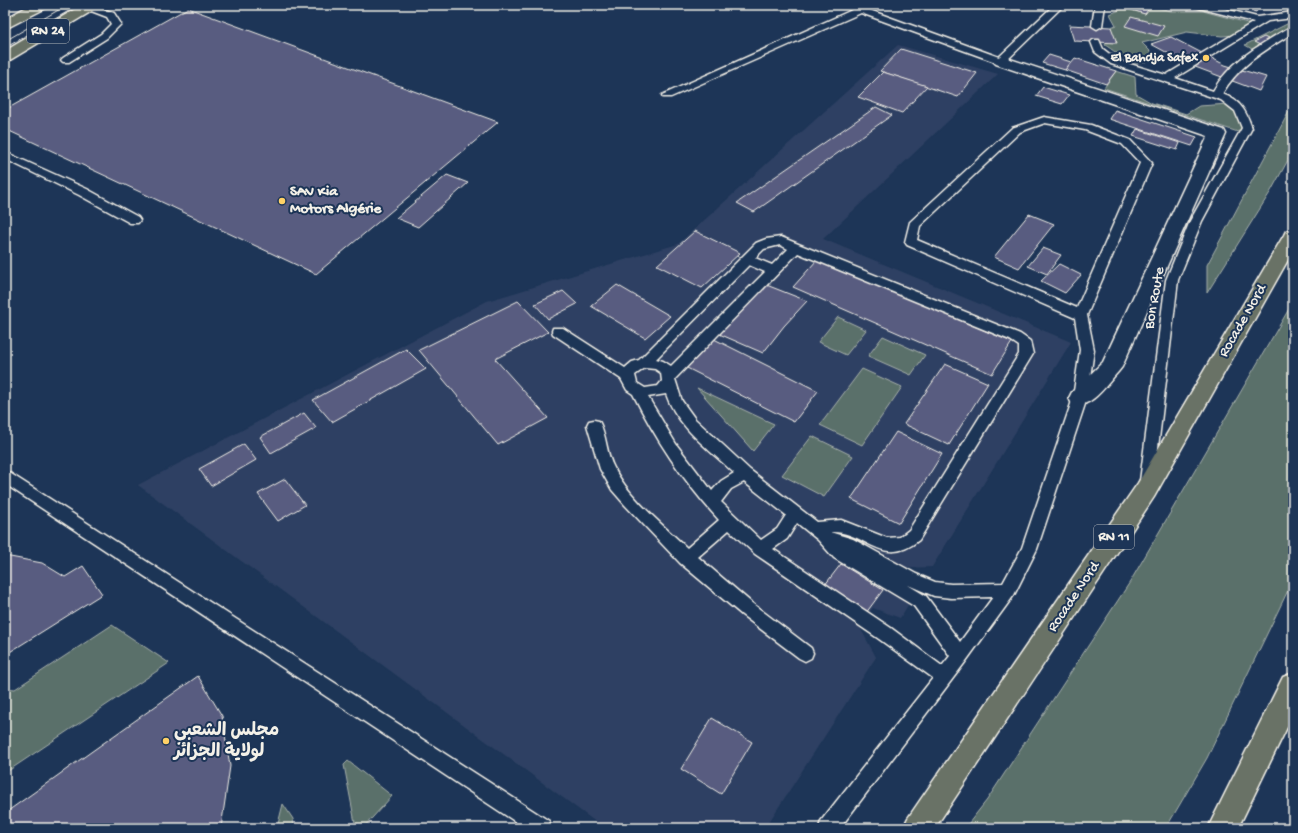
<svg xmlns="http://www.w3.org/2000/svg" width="1298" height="833" font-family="'Gochi Hand','Playpen Sans Arabic',sans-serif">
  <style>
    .built { fill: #2f4163 }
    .green { fill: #5a706b; stroke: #a7b0aa }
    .building { fill: #585c80; stroke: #f4f1e8 }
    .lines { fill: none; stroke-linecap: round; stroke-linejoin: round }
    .lane-casing { stroke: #f4f1e8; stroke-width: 3 }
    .street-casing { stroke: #f4f1e8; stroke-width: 3 }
    .primary-casing { stroke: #f4f1e8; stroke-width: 3 }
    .highway-casing { stroke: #f4f1e8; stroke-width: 3 }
    .lane { fill: #1d3557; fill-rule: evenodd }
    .street { fill: #1d3557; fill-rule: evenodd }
    .primary { fill: #697266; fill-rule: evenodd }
    .highway { fill: #697266; fill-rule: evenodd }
    .tram { stroke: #f4f1e8; stroke-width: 1 }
    .poi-dot { fill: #ffd166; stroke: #1d3557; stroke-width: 1.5 }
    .labels { text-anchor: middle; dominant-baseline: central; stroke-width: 4; stroke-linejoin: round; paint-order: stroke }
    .far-poi-label { font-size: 13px; font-weight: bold; fill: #f4f1e8; stroke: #1d3557; text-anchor: end }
    .shield { fill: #1d3557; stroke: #b4b9bc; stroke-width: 1 }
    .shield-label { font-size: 14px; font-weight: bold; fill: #f4f1e8 }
    .poi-label { font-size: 15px; font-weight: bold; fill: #f4f1e8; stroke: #1d3557; text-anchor: start }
    .street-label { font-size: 15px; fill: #f4f1e8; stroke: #1d3557 }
    .near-poi-label { font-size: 18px; font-weight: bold; fill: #f4f1e8; stroke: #1d3557; text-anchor: start }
  </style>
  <rect width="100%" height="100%" fill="#1d3557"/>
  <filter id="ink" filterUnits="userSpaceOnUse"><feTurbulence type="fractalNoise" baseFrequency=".025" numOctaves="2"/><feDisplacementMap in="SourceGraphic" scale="8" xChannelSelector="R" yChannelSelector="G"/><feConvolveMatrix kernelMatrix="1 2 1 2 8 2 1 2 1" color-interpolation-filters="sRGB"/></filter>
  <g filter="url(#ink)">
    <polygon class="built" points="898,45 998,74 823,239 1071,342 932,567 902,568 910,602 900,618 873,608 859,626 876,657 765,828 604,828 138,485 487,301 678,244"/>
    <g class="green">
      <path d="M1151,6L1171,11H1203L1251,24L1237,35L1222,36L1187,32L1142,43L1152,53V58C1135,72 1120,54 1105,45L1111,27L1116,25L1110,14L1124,8L1145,14Z"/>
      <polygon points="1293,21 1293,28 1252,49 1245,45"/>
      <polygon points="1116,71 1135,77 1136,94 1152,103 1186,114 1199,106 1229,104 1244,116 1241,125 1244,134 1104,88"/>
      <polygon points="1293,104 1293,151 1271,191 1207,293 1207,265"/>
      <polygon points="1293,302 1293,580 1207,758 1166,828 965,828 987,800 1130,582"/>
      <polygon points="838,317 866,330 846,355 818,342"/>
      <polygon points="883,336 925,355 911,375 868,356"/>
      <polygon points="862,369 902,387 862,445 820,425"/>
      <polygon points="697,388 763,419 774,424 753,451"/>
      <polygon points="812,436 853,456 824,497 782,475"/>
      <polygon points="112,625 169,663 5,773 5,688 15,689"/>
      <polygon points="348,761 392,796 363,828 356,828 344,765"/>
      <polygon points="283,804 293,819 294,828 277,828"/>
    </g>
    <g class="building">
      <polygon points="1116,5 1149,5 1151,6 1145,14"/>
      <polygon points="1249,6 1258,8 1256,12 1246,9"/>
      <polygon points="188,8 498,122 316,274 5,129 5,110"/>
      <polygon points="1131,17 1164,26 1158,36 1125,26"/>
      <polygon points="1069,25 1111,27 1117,43 1074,41"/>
      <polygon points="1171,37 1225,65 1266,77 1259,91 1190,65 1151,44"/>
      <polygon points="1264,37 1272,41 1262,46 1254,42"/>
      <polygon points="901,49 977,73 958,97 880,71"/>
      <polygon points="1049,55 1071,62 1065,70 1042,63"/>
      <polygon points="1075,58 1116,71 1106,84 1065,70"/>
      <polygon points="883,72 927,86 902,113 858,97"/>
      <polygon points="1043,87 1069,95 1062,104 1036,96"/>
      <polygon points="876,107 892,115 754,212 737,203"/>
      <polygon points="1115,110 1197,137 1192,146 1109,119"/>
      <polygon points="1137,129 1180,143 1177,150 1133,136"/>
      <polygon points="447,175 468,183 418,227 396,218"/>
      <polygon points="1029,214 1054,224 1019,268 994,257"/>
      <polygon points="695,231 740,253 702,288 657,265"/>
      <polygon points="1043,248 1061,255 1047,274 1028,266"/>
      <polygon points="817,260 1012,342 992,374 793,287"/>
      <polygon points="1059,264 1081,275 1065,293 1041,281"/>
      <polygon points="764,284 807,301 784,326 763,353 717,333"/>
      <polygon points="617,285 670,316 645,338 591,306"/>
      <polygon points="563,291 577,304 548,319 535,304"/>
      <polygon points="518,301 548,332 495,359 548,418 498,445 419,350"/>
      <polygon points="712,338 818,391 794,422 685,367"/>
      <polygon points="406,349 426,369 332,422 313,400"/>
      <polygon points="945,364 988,383 949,445 904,424"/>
      <polygon points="304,413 316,428 271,453 260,437"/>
      <polygon points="896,432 942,454 899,523 851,499"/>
      <polygon points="244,444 256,460 211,486 199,469"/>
      <polygon points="285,479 305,505 278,521 258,494"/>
      <polygon points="5,556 42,563 65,577 83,566 102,594 5,655"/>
      <polygon points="841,564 883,590 863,617 821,590"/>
      <polygon points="198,676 222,716 230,766 221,828 5,828 5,813"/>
      <polygon points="712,718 752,742 721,794 681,769"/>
    </g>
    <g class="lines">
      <g class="lane-casing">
        <g id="lane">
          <polygon points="86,5 92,5 114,13 121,24 107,38 69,62 63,62 61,60 63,58 101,34 111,24 107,17 86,9 84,7"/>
          <polygon points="841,5 855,5 864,8 999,57 1054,5 1064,5 1004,63 1001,64 861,13 671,97 663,97 662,95 852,10"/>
          <polygon points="1095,5 1105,5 1102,26 1097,29 1092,26"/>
          <path d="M1193,5H1209L1257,17L1293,12V18L1268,21L1175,78L1213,91C1231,60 1260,45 1290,27L1293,26V33C1265,50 1239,65 1222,94C1240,100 1246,111 1252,128L1202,221L1178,280L1154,481L1152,485L1147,487L1142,485L1140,481L1166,280L1190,221L1242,128L1235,111L1221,100L1111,64L1095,52L1091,42L1093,40H1099L1103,49L1117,60L1166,75L1254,22L1195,7Z"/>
          <path d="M1044,117L1091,125L1130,140L1152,163L1087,315L1094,350L1087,398L1037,549L1014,595L966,661L840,828H819L821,821L933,678L879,639L755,554L729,530L698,557L753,604L811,648L813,653L811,658L805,661L799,658L742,615L680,563L625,505L612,490L600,469L587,425L589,421L594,420L599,421C607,436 606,454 614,468C630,499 662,524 687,548L719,520C684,482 656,440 633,394L627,390L621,379L553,334L552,331L553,328H563L625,368L632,362L639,360L756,243L766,239L781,237L1020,334L1030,341L1033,354L919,540C882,570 866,530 830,532L853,539L916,574L935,582L951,584L1003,583L1022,548L1073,398L1080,350L1075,318L907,245L905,242L910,222L1012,128ZM1045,123L1085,130L1122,144L1140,163L1077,308L917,240L920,226L1020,132ZM780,245L788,249L772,265L755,258L764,249ZM798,253L1010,340L1019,346V354L909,530L900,537L887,538L841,520L817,522L750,470L695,419L682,401L675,379ZM749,265L765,272L671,366L663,361L656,359ZM645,368L655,369L661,373L662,381L658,386L645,388L637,383L635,375ZM666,394C677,427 710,450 734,473L721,481L712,491L676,444L648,397ZM744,482L786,515L777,529L761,540L721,502L731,489ZM797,523L818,540L834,558L914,606L950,656L942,666L891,628L773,549L787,539ZM908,585L934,596L951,598L993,597L960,642L926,596Z"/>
          <polygon points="5,152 87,189 138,217 140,220 138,223 130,223 79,195 5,159"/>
          <polygon points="5,470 549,821 551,828 525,828 5,484"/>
        </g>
      </g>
      <g class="street-casing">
        <path id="street" d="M1001,56L1224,130L1226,134L1122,367L1118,372C1106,385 1091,410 1072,404L1069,398L1072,392L1103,362L1208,136L996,64L993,61L996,58Z"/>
      </g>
      <g class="primary-casing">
        <g id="primary">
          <polygon points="30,5 48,5 46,8 5,29 5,19"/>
          <polygon points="82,5 99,5 97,8 10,60 5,62 5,51"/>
        </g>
      </g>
      <g class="highway-casing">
        <g id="highway">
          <polygon points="1293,229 1293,251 1154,497 935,828 903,828 908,818 1138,483 1284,235 1286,231"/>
          <polygon points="1293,673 1293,715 1238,828 1208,828 1283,677"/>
        </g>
      </g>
      <use href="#lane" class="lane"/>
      <use href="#street" class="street"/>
      <use href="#primary" class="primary"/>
      <use href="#highway" class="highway"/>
      <g class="tram">
        <polyline points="5,41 67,5"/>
        <polyline points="5,48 79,5"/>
      </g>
    </g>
  </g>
  <g class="poi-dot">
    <circle cx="1206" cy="58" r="4"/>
    <circle cx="282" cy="201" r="4"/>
    <circle cx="166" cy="741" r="4"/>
  </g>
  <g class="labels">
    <g class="far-poi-label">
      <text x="1198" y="58">El Bahdja Safex</text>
    </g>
    <g class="shield">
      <rect x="27" y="19" width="42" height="24" rx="3"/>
      <rect x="1094" y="525" width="40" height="24" rx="3"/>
    </g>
    <g class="shield-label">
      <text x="48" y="31">RN 24</text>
      <text x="1114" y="537">RN 11</text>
    </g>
    <g class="poi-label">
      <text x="290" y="192">SAV Kia<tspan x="290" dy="17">Motors Algérie</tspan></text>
    </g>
    <g class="street-label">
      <text transform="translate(1155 298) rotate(-80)">Bon Route</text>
      <text transform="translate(1243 321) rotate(-60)">Rocade Nord</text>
      <text transform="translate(1074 597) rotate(-56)">Rocade Nord</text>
    </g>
    <g class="near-poi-label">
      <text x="174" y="731">مجلس الشعبي<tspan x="174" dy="21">لولاية الجزائر</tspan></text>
    </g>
  </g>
  <rect width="1298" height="833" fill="none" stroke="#1d3557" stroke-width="20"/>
  <rect x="10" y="10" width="1278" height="813" fill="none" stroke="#f4f1e8" stroke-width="1.5" filter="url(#ink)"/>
</svg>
